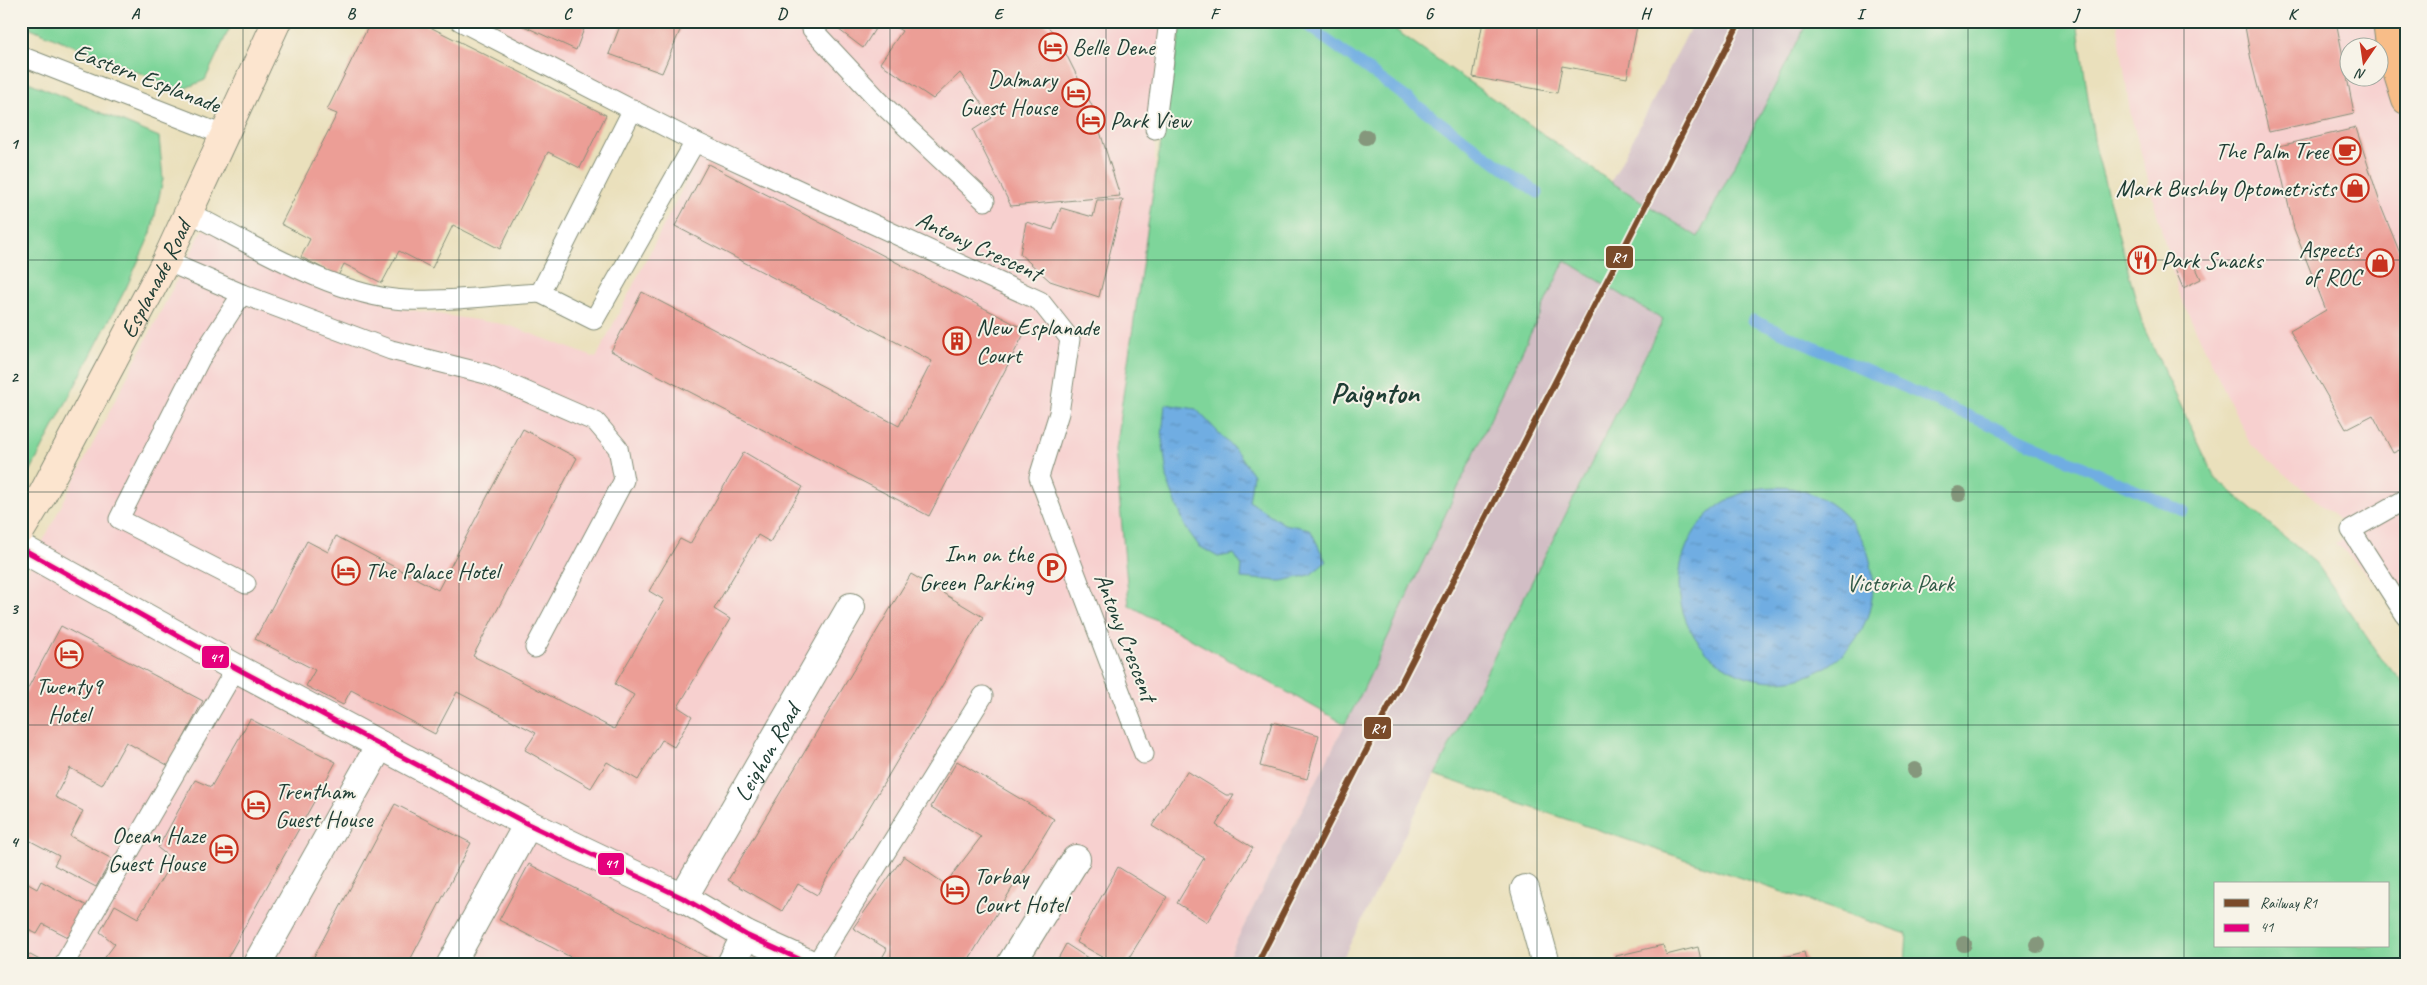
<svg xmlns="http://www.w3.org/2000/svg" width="2427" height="985" font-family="Caveat,sans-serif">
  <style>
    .built { fill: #f7d0cf; fill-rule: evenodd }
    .railway { fill: #d2bec5 }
    .park { fill: #7ed59a; stroke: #4e8967; fill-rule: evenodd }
    .water { fill: url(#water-ripples); stroke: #48758b }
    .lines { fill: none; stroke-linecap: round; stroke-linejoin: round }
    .stream { stroke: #70ade2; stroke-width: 11 }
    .building { fill: #ec9e96 }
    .lane-casing { stroke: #848e78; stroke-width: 21 }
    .street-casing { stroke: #848e78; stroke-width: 30 }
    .secondary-casing { stroke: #848e78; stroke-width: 30 }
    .primary-casing { stroke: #848e78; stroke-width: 30 }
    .lane { stroke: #fff; stroke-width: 19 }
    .street { stroke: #fff; stroke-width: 28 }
    .secondary { stroke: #fce5cf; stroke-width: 28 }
    .primary { stroke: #f8bd88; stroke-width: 28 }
    .bus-1-casing { stroke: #f7f3e8; stroke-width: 9 }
    .bus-1 { stroke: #e5007d; stroke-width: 5 }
    .rail-1-casing { stroke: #f7f3e8; stroke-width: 10 }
    .rail-1 { stroke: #7a4b2a; stroke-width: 6 }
    .tree { fill: #85977c }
    .grid { fill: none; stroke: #1f3d34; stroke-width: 1; stroke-opacity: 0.55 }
    .labels { text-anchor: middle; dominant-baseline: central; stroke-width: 4; stroke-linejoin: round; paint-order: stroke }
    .poi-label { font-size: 24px; fill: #1f3d34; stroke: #f7f3e8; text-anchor: start }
    .street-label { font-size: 24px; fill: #1f3d34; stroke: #f7f3e8 }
    .park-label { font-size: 24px; fill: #325b48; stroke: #f7f3e8 }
    .district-label { font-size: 29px; font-weight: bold; fill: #1f3d34; stroke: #f7f3e8 }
    .line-badge { stroke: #f7f3e8; stroke-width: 2 }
    .badge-label { font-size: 14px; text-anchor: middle; font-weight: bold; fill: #fff }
    .neatline { fill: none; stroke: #1f3d34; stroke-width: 2 }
    .grid-label { font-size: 16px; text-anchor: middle; font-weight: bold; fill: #1f3d34 }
  </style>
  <defs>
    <pattern id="water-ripples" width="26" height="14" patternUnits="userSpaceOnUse" patternTransform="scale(1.25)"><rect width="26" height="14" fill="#70ade2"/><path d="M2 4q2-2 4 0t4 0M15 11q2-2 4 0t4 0" fill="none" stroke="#5b8eb8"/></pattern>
  </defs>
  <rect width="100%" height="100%" fill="#f7f3e8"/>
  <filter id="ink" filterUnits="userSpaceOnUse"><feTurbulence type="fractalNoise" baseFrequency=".02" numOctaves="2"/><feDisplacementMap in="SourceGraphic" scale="10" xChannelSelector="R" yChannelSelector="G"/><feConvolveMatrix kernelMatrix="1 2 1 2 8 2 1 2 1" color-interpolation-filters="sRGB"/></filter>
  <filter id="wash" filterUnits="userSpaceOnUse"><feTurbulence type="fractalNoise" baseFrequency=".0096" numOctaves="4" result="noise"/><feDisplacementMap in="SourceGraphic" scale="20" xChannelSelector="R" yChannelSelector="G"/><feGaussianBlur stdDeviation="1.12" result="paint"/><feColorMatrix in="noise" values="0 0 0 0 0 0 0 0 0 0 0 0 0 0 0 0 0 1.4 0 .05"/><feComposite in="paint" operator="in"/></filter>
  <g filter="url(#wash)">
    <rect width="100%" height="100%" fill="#eae0bc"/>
    <g class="built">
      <polygon points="457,21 1169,21 1155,129 1155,177 1115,450 1129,604 1345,724 1225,964 21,964 21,584 203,229 398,308 508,325 596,358 703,148"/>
      <path d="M2117,21H2387L2406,100V499L2351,530L2250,444L2178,292L2130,112ZM2350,48H2380V78H2350Z"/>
      <polygon points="2406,503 2406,612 2336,543"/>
    </g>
    <g class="railway">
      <polygon points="1694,21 1808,21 1698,237 1611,182"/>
      <polygon points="1564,260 1663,319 1340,964 1225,964 1345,724"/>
    </g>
    <g class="park">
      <polygon points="21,21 233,21 205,80 181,90 21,24"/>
      <path d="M1182,21H1383L1611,182L1698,237L1808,21H2077L2095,146L2143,326L2215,478L2317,564L2381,658L2406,686V964H1905L1907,934L1435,775L1663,320L1565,260L1362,692L1345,724L1129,605L1115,450L1155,177ZM2216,884H2388V946H2216Z"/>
      <polygon points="21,79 159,137 163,179 151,233 127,286 21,489"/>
    </g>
    <g class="water">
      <polygon points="1165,404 1196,409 1237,452 1253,475 1249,501 1284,524 1310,529 1326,562 1310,575 1281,581 1241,578 1242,566 1234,554 1218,557 1199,546 1186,528 1168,483 1162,437"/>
      <circle cx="1776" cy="584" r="97"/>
    </g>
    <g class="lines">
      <g class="stream">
        <polyline points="1301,21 1538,193"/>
        <polyline points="1753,320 2183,511"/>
      </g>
    </g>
    <g id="blocks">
      <g class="building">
        <polygon points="371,21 418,21 606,115 580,168 548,152 500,249 453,225 432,268 399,251 382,283 344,264 338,276 301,257 310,239 281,224 337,114 327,110"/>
        <polygon points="513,21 587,21 576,50"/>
        <polygon points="622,21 684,21 662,73 609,54"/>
        <polygon points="830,21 880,21 863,48 830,23"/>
        <polygon points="886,21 1042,21 1057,36 1092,106 1120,196 1011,206 973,130 992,118 960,73 933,99 880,63 902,31"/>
        <polygon points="1483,21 1638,21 1627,78 1562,66 1557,93 1473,77"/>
        <polygon points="2244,21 2336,21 2354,113 2269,132 2251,60"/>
        <polygon points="2356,128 2382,209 2406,268 2406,447 2393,453 2373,415 2346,429 2290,331 2326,310 2294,229 2275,147"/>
        <polygon points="708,164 1026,330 929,516 611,351 642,292 899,426 932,361 675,226"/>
        <polygon points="1097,200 1123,200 1099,297 1050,281 1020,254 1026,222 1053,230 1061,208 1093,217"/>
        <polygon points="2192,259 2201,279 2183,288 2174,267"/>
        <polygon points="523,429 577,458 473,656 614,729 634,695 615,684 664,600 649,591 680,539 690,544 744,452 803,487 770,542 758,535 714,609 730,619 678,707 692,716 674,747 662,740 638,780 607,762 591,788 525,750 536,733 457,692 435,734 351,690 343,705 306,686 315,670 255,639 307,541 328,552 336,536 438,590"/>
        <polygon points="911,574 983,617 817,895 798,884 782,911 728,880"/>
        <polygon points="61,626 203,701 169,766 126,742 102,785 70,768 55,797 83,811 70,836 112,859 96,887 54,865 59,856 23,837 21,840 21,701"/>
        <polygon points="250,719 336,762 224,964 100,964 115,944 100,932 115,905 138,918 173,860 158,848 195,780 211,787"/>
        <polygon points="1272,722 1319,735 1307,779 1260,766"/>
        <polygon points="957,761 1054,819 966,964 893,964 882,958 887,949 853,928 904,856 945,884 981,837 931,807"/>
        <polygon points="1187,771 1226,795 1234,795 1216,825 1253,848 1207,922 1177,903 1204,858 1152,826"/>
        <polygon points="395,804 471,843 408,964 310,964"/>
        <polygon points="529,864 714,961 712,964 584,964 499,920"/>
        <polygon points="1118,867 1167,897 1125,964 1115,964 1076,942"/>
        <polygon points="21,880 37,889 41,881 87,906 70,938 43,924 37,934 21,926"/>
        <polygon points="1066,944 1097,964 1055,964"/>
        <polygon points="1663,945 1666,955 1698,947 1702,964 1618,964 1616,956"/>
        <polygon points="21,950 47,964 21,964"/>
        <polygon points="1804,952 1807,964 1761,964 1760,963"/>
      </g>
    </g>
  </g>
  <g filter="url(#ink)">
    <use href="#blocks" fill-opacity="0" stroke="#848e78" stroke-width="1"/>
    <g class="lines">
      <g class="lane-casing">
        <g id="lane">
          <polyline points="460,21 695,142 1040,301 1070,339 1059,413 1039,477 1144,754"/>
          <polyline points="814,21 812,29 884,106 985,201"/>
          <polyline points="21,56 226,136"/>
          <polyline points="633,109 540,293 594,320 695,142"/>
          <polyline points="1155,129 1169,21"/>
          <path d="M188,212C251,244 336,297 406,300C450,302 496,295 540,293"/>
          <polyline points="166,261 242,294 391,350 486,374 596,422 618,448 624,480 535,648"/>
          <polyline points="242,294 200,359 119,519 246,584"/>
          <polyline points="2406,499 2351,530 2406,616"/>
          <polyline points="64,964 236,668"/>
          <polyline points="816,964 983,696"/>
        </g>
      </g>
      <g class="street-casing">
        <g id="street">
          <polyline points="21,548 236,668 528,824 683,898 746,935 810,964"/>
          <polyline points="1525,889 1546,964"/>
          <path id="s1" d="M683,898L851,607"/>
          <polyline points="257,964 380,745"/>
          <polyline points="451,964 528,824"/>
          <polyline points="731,964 746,935"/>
          <polyline points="1011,964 1076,859"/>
        </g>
      </g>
      <g class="secondary-casing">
        <g id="secondary">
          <path id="s2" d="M21,530L41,497L166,261L277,21"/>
        </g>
      </g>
      <g class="primary-casing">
        <polyline id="primary" points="2387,21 2391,52 2406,100"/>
      </g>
      <use href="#lane" class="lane"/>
      <use href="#street" class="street"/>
      <use href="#secondary" class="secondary"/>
      <use href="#primary" class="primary"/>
      <g class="bus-1-casing">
        <polyline id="bus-1" points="21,548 236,668 528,824 683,898 746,935 810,964"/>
      </g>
      <use href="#bus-1" class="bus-1"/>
      <g class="rail-1-casing">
        <polyline id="rail-1" points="1257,964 1740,21"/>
      </g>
      <use href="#rail-1" class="rail-1"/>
    </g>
    <g class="tree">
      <circle cx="1366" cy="137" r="8"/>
      <circle cx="1959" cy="494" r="8"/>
      <circle cx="1915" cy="770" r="8"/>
      <circle cx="1964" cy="944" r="8"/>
      <circle cx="2037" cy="945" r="8"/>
    </g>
  </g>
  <path class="grid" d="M243,21V964M459,21V964M674,21V964M890,21V964M1106,21V964M1321,21V964M1537,21V964M1753,21V964M1968,21V964M2184,21V964M21,260H2406M21,492H2406M21,725H2406"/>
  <defs>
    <g id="hotel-ring" transform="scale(1.4375)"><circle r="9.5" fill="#f7f3e8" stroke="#c8321e" stroke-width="1.5"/><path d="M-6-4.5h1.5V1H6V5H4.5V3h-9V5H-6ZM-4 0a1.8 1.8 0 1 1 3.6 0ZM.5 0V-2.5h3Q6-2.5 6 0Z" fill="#c8321e"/></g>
    <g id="cafe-ring" transform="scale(1.4375)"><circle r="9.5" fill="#f7f3e8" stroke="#c8321e" stroke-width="1.5"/><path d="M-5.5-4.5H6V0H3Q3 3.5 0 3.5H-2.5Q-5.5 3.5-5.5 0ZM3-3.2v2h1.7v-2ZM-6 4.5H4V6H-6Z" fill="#c8321e"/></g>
    <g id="shop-ring" transform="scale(1.4375)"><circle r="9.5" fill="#f7f3e8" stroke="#c8321e" stroke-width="1.5"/><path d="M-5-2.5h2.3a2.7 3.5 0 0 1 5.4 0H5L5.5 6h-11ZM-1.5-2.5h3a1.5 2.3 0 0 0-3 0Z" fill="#c8321e"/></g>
    <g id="restaurant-ring" transform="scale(1.4375)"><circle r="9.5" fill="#f7f3e8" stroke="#c8321e" stroke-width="1.5"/><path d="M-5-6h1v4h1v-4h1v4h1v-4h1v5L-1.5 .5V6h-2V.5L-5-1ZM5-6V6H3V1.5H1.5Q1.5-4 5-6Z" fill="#c8321e"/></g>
    <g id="building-ring" transform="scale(1.4375)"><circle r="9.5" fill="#f7f3e8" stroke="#c8321e" stroke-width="1.5"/><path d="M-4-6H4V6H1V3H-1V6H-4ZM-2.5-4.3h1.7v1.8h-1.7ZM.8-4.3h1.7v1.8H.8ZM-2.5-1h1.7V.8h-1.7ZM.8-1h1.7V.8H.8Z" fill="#c8321e"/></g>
    <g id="parking-ring" transform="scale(1.4375)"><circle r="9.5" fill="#f7f3e8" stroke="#c8321e" stroke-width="1.5"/><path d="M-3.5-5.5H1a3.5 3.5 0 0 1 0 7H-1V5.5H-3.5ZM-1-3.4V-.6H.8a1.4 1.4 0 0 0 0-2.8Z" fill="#c8321e"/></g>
  </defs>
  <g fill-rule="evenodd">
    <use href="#hotel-ring" x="1053" y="47"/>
    <use href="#hotel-ring" x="1076" y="93"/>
    <use href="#hotel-ring" x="1091" y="120"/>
    <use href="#cafe-ring" x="2347" y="151"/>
    <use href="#shop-ring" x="2355" y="188"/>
    <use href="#restaurant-ring" x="2142" y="260"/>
    <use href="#shop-ring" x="2380" y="263"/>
    <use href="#building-ring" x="957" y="341"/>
    <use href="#parking-ring" x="1052" y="568"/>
    <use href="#hotel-ring" x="346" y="571"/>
    <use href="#hotel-ring" x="69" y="654"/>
    <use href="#hotel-ring" x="256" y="805"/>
    <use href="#hotel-ring" x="224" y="849"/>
    <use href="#hotel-ring" x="955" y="890"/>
  </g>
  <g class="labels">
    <g class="poi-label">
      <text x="1072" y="47">Belle Dene</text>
      <text x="1057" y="79" text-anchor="end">Dalmary<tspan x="1057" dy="28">Guest House</tspan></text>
      <text x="1110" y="120">Park View</text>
      <text x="2328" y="151" text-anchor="end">The Palm Tree</text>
      <text x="2336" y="188" text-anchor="end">Mark Bushby Optometrists</text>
      <text x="2361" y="249" text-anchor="end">Aspects<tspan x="2361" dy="28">of ROC</tspan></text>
      <text x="2161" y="260">Park Snacks</text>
      <text x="976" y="327">New Esplanade<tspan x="976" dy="28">Court</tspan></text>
      <text x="1033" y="554" text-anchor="end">Inn on the<tspan x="1033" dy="28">Green Parking</tspan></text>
      <text x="365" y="571">The Palace Hotel</text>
      <text x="69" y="686" text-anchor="middle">Twenty9<tspan x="69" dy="28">Hotel</tspan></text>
      <text x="275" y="791">Trentham<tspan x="275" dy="28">Guest House</tspan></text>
      <text x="205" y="835" text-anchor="end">Ocean Haze<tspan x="205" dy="28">Guest House</tspan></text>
      <text x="974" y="876">Torbay<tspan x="974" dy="28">Court Hotel</tspan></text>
    </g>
    <g class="street-label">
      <text transform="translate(147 78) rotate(21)">Eastern Esplanade</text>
      <text transform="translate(979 246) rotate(25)">Antony Crescent</text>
      <text stroke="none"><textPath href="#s2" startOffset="285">Esplanade Road</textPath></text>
      <text transform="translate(1126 637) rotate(69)">Antony Crescent</text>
      <text stroke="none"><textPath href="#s1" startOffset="168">Leighon Road</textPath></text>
    </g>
    <g class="park-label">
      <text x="1900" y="583">Victoria Park</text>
    </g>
    <g class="district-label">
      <text x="1375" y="392">Paignton</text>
    </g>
  </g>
  <g class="line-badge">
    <rect x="1605" y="245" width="29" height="24" rx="5" fill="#7a4b2a"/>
    <rect x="201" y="645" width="29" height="24" rx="5" fill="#e5007d"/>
    <rect x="1363" y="716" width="29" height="24" rx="5" fill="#7a4b2a"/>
    <rect x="597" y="852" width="28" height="24" rx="5" fill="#e5007d"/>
  </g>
  <g class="badge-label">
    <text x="1619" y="262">R1</text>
    <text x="216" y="662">41</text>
    <text x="1378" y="733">R1</text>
    <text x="611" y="868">41</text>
  </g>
  <rect width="2427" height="985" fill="none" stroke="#f7f3e8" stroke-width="55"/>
  <rect x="2214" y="882" width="175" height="65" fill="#f7f3e8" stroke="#a1aaa0"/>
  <rect x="2224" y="899" width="25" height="8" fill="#7a4b2a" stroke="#a1aaa0"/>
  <text x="2260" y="908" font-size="15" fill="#1f3d34">Railway R1</text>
  <rect x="2224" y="924" width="25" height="8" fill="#e5007d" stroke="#a1aaa0"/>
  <text x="2260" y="932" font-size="15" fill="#1f3d34">41</text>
  <g transform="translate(2364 62) rotate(193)"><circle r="24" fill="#f7f3e8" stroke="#a1aaa0"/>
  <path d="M0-4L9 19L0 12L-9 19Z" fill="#c8321e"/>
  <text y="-8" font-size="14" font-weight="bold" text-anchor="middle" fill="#1f3d34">N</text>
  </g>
  <rect x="28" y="28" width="2372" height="930" class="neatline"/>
  <g class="grid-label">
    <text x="135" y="19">A</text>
    <text x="351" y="19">B</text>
    <text x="567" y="19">C</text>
    <text x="782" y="19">D</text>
    <text x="998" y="19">E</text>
    <text x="1214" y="19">F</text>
    <text x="1429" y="19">G</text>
    <text x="1645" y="19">H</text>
    <text x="1860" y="19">I</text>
    <text x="2076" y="19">J</text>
    <text x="2292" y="19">K</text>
    <text x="14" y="149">1</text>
    <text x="14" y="382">2</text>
    <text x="14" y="614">3</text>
    <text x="14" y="847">4</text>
  </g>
</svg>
